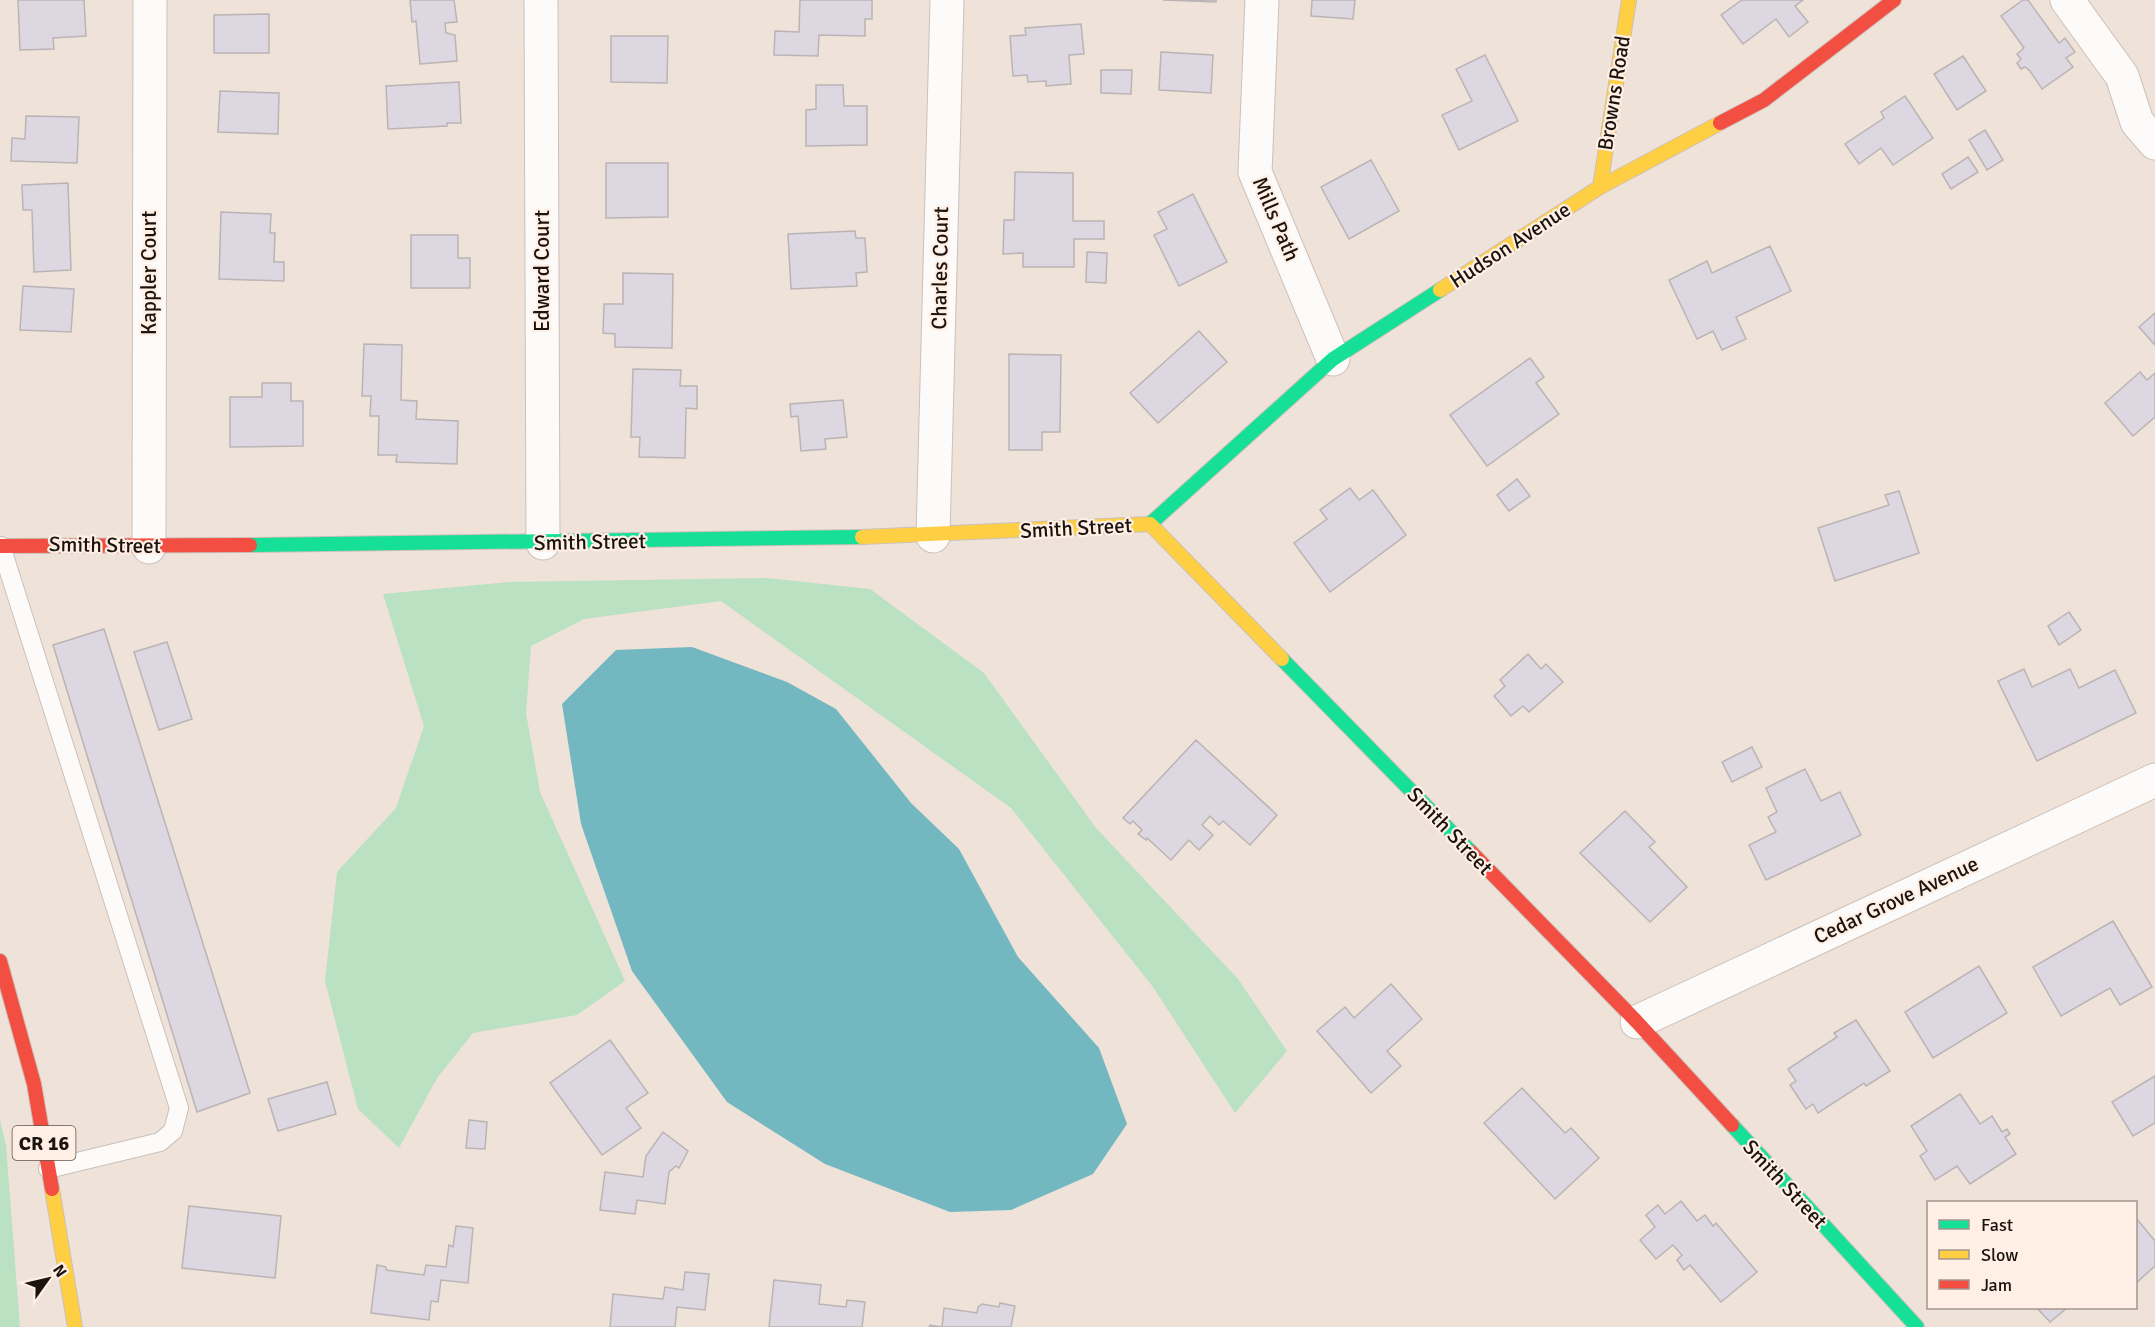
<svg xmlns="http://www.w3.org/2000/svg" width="2155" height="1327" font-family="Signika,sans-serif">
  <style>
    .green { fill: #bae1c2 }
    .water { fill: #73b7c0 }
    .building { fill: #dcd7e0; stroke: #bab4b5; stroke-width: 1.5 }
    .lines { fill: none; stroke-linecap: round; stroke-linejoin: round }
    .lane-casing { stroke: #cbc0b9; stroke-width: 20 }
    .street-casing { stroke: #cbc0b9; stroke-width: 35 }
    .fast-casing { stroke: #cbc0b9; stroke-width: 16 }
    .slow-casing { stroke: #cbc0b9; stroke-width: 16 }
    .jam-casing { stroke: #cbc0b9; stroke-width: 16 }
    .lane { stroke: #fdfbf9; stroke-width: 18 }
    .street { stroke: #fdfbf9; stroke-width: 33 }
    .fast { stroke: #16e098; stroke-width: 14 }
    .slow { stroke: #ffcf43; stroke-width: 14 }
    .jam { stroke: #f24e42; stroke-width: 14 }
    .labels { text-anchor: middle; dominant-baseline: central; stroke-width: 4.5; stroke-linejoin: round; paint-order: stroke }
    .shield { fill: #ffefe5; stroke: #5f554e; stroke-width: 1.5 }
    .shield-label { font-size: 20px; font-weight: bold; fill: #1b130d }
    .street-label { font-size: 21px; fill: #1b130d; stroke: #ffefe5 }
  </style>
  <rect width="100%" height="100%" fill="#efe2d9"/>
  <g class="green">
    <polygon points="767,578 870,589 984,673 1096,828 1238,979 1287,1051 1235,1113 1153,987 1011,808 721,601 584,619 531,646 526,713 540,792 625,981 577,1015 473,1033 437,1078 399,1148 358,1109 325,981 337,872 396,808 424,726 383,594 509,582"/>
    <polygon points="0,1120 6,1145 20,1327 0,1327"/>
  </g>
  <polygon class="water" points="692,647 787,682 836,709 911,803 959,849 1018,957 1099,1048 1127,1124 1093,1174 1011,1210 950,1212 825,1164 727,1102 632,971 581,824 562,704 616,650"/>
  <g class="building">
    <polygon points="18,0 84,0 86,36 53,38 54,49 20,50"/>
    <polygon points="410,0 454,0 457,22 445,23 446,33 455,35 457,61 420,64 416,21 412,22"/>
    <polygon points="800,0 872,0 872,19 865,19 865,36 819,35 818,56 774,55 775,31 799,32"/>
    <polygon points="1163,0 1216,0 1216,2"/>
    <polygon points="1312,0 1355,0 1353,19 1311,16"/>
    <polygon points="1742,0 1803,0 1795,6 1808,22 1789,37 1776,19 1743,44 1721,15"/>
    <polygon points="2023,0 2028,0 2059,43 2065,38 2075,52 2066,58 2073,67 2042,89 2030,71 2025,67 2021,69 2017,63 2021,59 2017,54 2024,48 2001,16"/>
    <polygon points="269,14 269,53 214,53 214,15"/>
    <polygon points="1081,24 1084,54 1069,55 1071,84 1046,86 1046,81 1028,82 1027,75 1013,76 1010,36 1026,35 1025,28"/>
    <polygon points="611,36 668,36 667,83 611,82"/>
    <polygon points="1161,52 1213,55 1211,93 1159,90"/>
    <polygon points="1485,55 1518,121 1459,150 1442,115 1472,101 1456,69"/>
    <polygon points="1963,56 1986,91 1957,110 1934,74"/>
    <polygon points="1101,70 1132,70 1131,94 1101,93"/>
    <polygon points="459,82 461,123 447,123 447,126 388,129 386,86"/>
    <polygon points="816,85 843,85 844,106 867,106 867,145 806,146 806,110 816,109"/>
    <polygon points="220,91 279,93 278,134 218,132"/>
    <polygon points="1905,96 1933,138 1893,165 1881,148 1859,164 1845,144 1884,118 1881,112"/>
    <polygon points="26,116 79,117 77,163 11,161 12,138 25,139"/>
    <polygon points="1985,130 2003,160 1987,170 1969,140"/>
    <polygon points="1968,157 1978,172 1951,189 1942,174"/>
    <polygon points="1371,160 1399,211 1349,239 1321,187"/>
    <polygon points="606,163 668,163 668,217 606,218"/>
    <polygon points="1015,172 1073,173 1073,221 1104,221 1104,239 1074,239 1074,267 1023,267 1023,253 1003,254 1004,220 1014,220"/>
    <polygon points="68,183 71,270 34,272 32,210 23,210 22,185"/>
    <polygon points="1193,194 1227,262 1179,286 1154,235 1167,229 1158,212"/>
    <polygon points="221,212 271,214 270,233 275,233 274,262 284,262 284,281 219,279"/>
    <polygon points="855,231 856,238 865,238 867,272 856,273 857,286 791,289 788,234"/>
    <polygon points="411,235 458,235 458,258 470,258 470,288 411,288"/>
    <polygon points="1770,246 1791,291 1736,317 1746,339 1722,350 1713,331 1697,339 1669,280 1707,261 1712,273"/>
    <polygon points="1087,252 1107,253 1106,283 1086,282"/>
    <polygon points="623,273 673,274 672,348 615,347 615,334 603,333 604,304 623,304"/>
    <polygon points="23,286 74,289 71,332 20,330"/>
    <polygon points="2155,313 2155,345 2139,327"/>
    <polygon points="1199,331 1227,362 1158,423 1130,393"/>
    <polygon points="364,344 402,345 401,400 417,401 416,419 458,421 457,464 396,462 397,455 378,455 379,416 370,416 371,396 362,396"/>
    <polygon points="1009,354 1061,355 1060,432 1042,432 1042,450 1009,450"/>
    <polygon points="1530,358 1544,377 1536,383 1559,414 1487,466 1450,415"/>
    <polygon points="633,369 681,370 680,386 697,386 697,409 686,408 685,458 639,457 640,437 631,437"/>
    <polygon points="2140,372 2147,380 2155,373 2155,417 2133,436 2105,403"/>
    <polygon points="262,383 291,383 291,401 303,401 303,446 230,447 230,397 262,397"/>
    <polygon points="843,400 847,437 825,439 826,449 801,451 798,416 791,417 790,404"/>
    <polygon points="1517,479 1530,496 1509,511 1497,495"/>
    <polygon points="1350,488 1359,500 1373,490 1406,535 1330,592 1294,543 1327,519 1320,510"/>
    <polygon points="1899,491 1919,553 1835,581 1818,528 1889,505 1885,495"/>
    <polygon points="2069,612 2081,630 2059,645 2048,626"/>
    <polygon points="104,629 250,1093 197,1112 53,645"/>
    <polygon points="167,642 192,719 159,730 134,652"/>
    <polygon points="1528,654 1541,669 1546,664 1563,682 1529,712 1523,706 1511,716 1494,696 1505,686 1500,680"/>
    <polygon points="2024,669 2032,687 2070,669 2079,688 2115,670 2136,713 2037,761 1998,681"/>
    <polygon points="1196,740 1277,815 1250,845 1223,821 1219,825 1210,816 1202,825 1213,835 1199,850 1189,840 1171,860 1147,838 1146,840 1138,834 1142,830 1133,821 1130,824 1123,818"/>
    <polygon points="1752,747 1762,767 1732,782 1722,762"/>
    <polygon points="1805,769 1821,801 1840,792 1861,835 1766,880 1749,845 1776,832 1768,817 1777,812 1766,788"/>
    <polygon points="1625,811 1655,842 1649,847 1687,887 1650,922 1580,853"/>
    <polygon points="2113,921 2152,987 2120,1005 2110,988 2061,1016 2033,967"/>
    <polygon points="1979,966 2007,1013 1933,1058 1905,1012"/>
    <polygon points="1391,984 1422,1019 1387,1051 1401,1066 1371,1093 1317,1031 1345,1007 1354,1018"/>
    <polygon points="1856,1020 1890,1071 1866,1086 1864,1083 1818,1113 1813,1104 1806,1109 1790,1085 1796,1081 1788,1069 1837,1037 1834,1033"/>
    <polygon points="610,1040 648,1093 626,1108 641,1128 602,1155 550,1083"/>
    <polygon points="2155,1076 2155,1123 2133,1136 2112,1102"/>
    <polygon points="327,1082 336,1114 278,1131 268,1099"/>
    <polygon points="1522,1088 1565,1133 1571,1128 1599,1158 1555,1199 1484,1123"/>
    <polygon points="1960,1094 1980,1124 1992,1116 2002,1132 2007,1129 2010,1134 2005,1137 2016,1154 1970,1184 1957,1166 1935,1180 1920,1156 1927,1151 1911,1126"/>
    <polygon points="469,1120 487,1122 485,1149 466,1148"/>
    <polygon points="663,1132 688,1151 679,1168 676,1166 669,1172 665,1204 637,1200 635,1214 600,1210 605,1172 643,1177 646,1156"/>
    <polygon points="1681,1201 1697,1221 1705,1215 1713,1226 1716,1223 1757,1272 1721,1302 1690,1265 1684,1270 1677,1260 1682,1255 1673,1245 1656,1259 1640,1240 1655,1227 1646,1215 1658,1205 1665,1214"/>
    <polygon points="189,1206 281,1216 275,1278 182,1268"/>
    <polygon points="2136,1218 2155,1241 2155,1266 2136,1283"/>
    <polygon points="456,1226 473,1228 468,1283 441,1280 438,1302 431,1301 429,1320 371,1313 377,1265 386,1267 386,1270 424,1275 426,1265 446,1267 449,1245 453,1247"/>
    <polygon points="685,1272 709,1274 705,1310 677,1307 675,1327 610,1327 613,1294 663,1299 665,1287 683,1290"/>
    <polygon points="774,1280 821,1285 819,1304 846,1307 847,1300 865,1302 862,1327 769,1327"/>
    <polygon points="1000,1303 1015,1306 1011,1327 929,1327 930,1325 942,1327 944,1308 977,1313 978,1307 982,1304 999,1307"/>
    <polygon points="2037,1308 2067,1308 2050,1322"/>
  </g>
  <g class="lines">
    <g class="lane-casing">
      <polyline id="lane" points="1,546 179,1108 173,1131 160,1142 48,1169"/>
    </g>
    <g class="street-casing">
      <g id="street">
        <polyline points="541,0 543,543"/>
        <polyline points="1262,0 1255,172 1333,359"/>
        <polyline points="2067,0 2122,76 2137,122 2155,143"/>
        <polyline points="933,536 947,0"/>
        <polyline points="149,547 150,0"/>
        <polyline points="1637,1022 2155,780"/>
      </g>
    </g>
    <g class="fast-casing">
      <g id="fast">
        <polyline points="1150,524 1333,359 1440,290"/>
        <polyline points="250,545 862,537"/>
        <polyline points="1282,659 1471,852"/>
        <polyline points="1732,1125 1917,1327"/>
      </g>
    </g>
    <g class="slow-casing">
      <g id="slow">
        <polyline points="1600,187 1629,0"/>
        <polyline points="1440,290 1600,187 1720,123"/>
        <polyline points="862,537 1150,524 1282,659"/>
        <polyline points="52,1189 75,1327"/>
      </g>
    </g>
    <g class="jam-casing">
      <g id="jam">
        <polyline points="1720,123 1764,100 1894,0"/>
        <polyline points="0,546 250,545"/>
        <polyline points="1471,852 1637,1022 1732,1125"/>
        <polyline points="0,961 34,1084 52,1189"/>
      </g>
    </g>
    <use href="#lane" class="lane"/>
    <use href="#street" class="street"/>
    <use href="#fast" class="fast"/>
    <use href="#slow" class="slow"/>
    <use href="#jam" class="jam"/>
  </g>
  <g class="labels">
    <rect class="shield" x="12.5" y="1126" width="63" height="34" rx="4.5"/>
    <g class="shield-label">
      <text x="44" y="1143">CR 16</text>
    </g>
    <g class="street-label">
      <text transform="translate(1614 93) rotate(-81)">Browns Road</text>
      <text transform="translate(1276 219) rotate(67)">Mills Path</text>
      <text transform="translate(1510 245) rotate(-33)">Hudson Avenue</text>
      <text transform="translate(940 268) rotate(-89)">Charles Court</text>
      <text transform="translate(542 271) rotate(-90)">Edward Court</text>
      <text transform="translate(149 273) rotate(-90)">Kappler Court</text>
      <text transform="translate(1076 528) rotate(-3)">Smith Street</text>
      <text transform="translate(590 542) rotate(-1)">Smith Street</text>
      <text transform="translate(105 545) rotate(1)">Smith Street</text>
      <text transform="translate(1450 831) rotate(46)">Smith Street</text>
      <text transform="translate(1896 900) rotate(-25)">Cedar Grove Avenue</text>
      <text transform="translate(1785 1184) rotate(47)">Smith Street</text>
    </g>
  </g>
  <rect x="1927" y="1201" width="210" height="108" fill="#ffefe5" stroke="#a4978f" stroke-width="1.5"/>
  <rect x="1939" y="1220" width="30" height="9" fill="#16e098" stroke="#a4978f" stroke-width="1.5"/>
  <text x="1981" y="1231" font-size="18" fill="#1b130d">Fast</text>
  <rect x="1939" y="1250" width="30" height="9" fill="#ffcf43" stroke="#a4978f" stroke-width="1.5"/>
  <text x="1981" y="1261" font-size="18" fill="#1b130d">Slow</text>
  <rect x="1939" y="1280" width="30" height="9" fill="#f24e42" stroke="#a4978f" stroke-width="1.5"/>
  <text x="1981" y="1291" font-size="18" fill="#1b130d">Jam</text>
  <g transform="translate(48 1279) rotate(56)" stroke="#ffefe5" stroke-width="4.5" paint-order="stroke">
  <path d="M0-4.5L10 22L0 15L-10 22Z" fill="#1b130d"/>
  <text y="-9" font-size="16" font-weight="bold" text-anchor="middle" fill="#1b130d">N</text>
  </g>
</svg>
